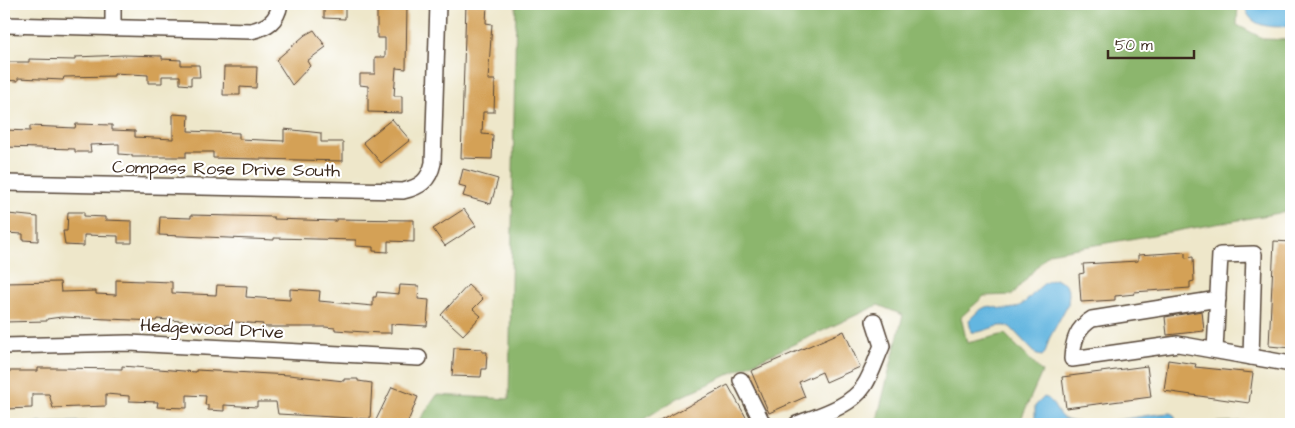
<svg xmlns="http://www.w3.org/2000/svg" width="1295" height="428" font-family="'Architects Daughter',sans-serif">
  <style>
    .forest { fill: #8cb66d; stroke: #647046 }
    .water { fill: #64b6e0; stroke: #50707f }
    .building { fill: #d4a157 }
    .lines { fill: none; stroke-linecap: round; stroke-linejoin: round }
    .minor-casing { stroke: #564638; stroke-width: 18 }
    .minor { stroke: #fff; stroke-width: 15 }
    .labels { text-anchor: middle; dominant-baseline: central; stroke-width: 4.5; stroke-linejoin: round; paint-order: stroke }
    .street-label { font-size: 18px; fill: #3b2a1e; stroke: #fff }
  </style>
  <rect width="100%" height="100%" fill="#fff"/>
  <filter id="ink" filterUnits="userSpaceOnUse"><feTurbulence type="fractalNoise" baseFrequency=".02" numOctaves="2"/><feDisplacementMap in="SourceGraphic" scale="10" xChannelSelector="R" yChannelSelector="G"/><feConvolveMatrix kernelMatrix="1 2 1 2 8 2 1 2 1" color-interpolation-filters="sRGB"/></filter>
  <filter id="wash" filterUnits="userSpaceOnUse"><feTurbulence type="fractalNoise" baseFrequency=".0096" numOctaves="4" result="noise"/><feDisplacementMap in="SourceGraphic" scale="20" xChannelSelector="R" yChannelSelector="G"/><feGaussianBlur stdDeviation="1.12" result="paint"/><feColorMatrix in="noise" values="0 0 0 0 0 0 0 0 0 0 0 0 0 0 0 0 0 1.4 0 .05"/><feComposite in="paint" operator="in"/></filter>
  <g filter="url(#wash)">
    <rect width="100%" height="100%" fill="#eee7ca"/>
    <g class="forest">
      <polygon points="516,4 1238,4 1237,25 1264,39 1291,40 1291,211 1049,253 1012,295 984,296 961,317 967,343 1005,334 1042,372 1021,419 1024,424 876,424 903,315 878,305 678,398 636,424 417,424 437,395 509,399"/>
      <polygon points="1272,420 1272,424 1201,424 1202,423"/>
    </g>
    <g class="water">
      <path d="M1245,4H1291V26C1272,28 1247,28 1245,4Z"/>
      <path d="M1055,279L1066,284L1069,293L1068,304L1049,339L1045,353L1042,356L1037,355L1010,327C997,322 984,334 971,332L969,320C994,294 991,314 1014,308C1031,304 1035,283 1055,279Z"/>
      <path d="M1044,397C1055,399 1055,416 1067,420C1093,428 1142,414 1171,413L1175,416L1176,424H1035V406Z"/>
      <polygon points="112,421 160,424 11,424"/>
    </g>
    <g id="blocks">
      <g class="building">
        <polygon points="324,4 345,4 345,19 324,18"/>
        <polygon points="377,4 407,4 406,69 396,68 394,96 402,96 402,113 368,112 368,86 360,85 360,74 375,74 375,57 385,57 385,38 377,38"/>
        <polygon points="466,4 487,4 486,23 492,24 488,80 495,80 494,112 483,112 482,134 493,135 492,159 461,158"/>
        <polygon points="314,30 326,47 307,61 310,66 292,85 276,60 305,35"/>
        <polygon points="124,55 162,56 162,59 181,60 181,65 199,65 200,77 191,77 191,85 180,84 180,76 162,76 162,83 148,83 148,75 114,73 114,76 64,77 63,80 18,78 18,81 4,80 4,62 29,62 29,59 75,60 75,57"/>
        <polygon points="224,67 257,67 256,88 240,87 240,95 223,95"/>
        <polygon points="173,114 189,115 188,131 239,133 239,139 284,141 284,129 321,133 321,142 343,142 343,161 213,158 213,152 186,152 186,157 132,157 132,155 119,154 119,144 90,145 91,152 75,152 75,149 4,147 4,130 30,131 30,126 75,128 76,124 112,125 112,130 135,131 135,137 173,139"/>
        <polygon points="392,119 410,140 381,163 363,142"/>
        <polygon points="463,169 498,179 491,204 463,196 466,187 459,185"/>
        <polygon points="464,209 476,226 445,246 433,229"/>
        <polygon points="68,212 84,212 84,216 105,217 105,220 132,221 132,243 118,243 118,236 84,235 84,246 65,245 63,231 67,231"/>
        <polygon points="8,214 38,217 38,241 23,240 23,234 4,233 4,216 8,216"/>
        <polygon points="191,215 274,217 274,219 336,221 336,219 414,220 414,242 388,241 388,252 373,251 373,247 356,246 356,240 274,238 274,240 159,235 160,217 191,218"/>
        <polygon points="1274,241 1291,242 1291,348 1269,346"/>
        <polygon points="1185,252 1185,258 1193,257 1194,281 1190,282 1190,288 1134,292 1135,294 1115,296 1115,300 1081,302 1079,274 1084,273 1083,264 1138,261 1138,255"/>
        <polygon points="116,280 172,282 172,293 216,295 217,285 247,286 246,297 290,300 290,289 320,291 319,301 373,306 373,297 376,297 377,292 399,294 400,285 419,286 418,299 429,300 427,326 391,324 391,333 380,333 335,330 335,328 325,327 262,327 263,324 235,322 230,323 230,325 157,319 156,321 61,317 47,319 47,321 4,322 4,283 60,282 61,292 96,291 96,294 116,295"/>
        <polygon points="468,285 483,299 473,309 481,316 463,335 441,315"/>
        <polygon points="1202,311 1204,331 1167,335 1165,317"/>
        <polygon points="844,331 860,367 826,382 822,372 799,382 805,397 769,413 751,371"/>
        <polygon points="454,348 482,349 482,352 487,352 486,369 482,369 481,377 452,376"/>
        <polygon points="1168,360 1196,364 1195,367 1253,373 1249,403 1164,391"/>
        <polygon points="122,366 196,372 196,370 289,375 344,381 344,379 358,379 358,381 372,383 370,419 278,414 276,402 257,402 257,407 224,405 224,411 208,410 208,405 205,405 206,396 187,395 187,408 157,407 158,402 129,401 129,396 106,394 106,406 53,408 49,394 32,394 32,408 4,409 4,371 38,371 38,368 58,368 122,369"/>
        <polygon points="1147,366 1151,397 1066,408 1062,377"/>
        <polygon points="728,385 747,419 738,424 654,424"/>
        <polygon points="392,387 418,397 407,424 385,424 376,420"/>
      </g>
    </g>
  </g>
  <g filter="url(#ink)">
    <use href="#blocks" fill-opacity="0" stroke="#564638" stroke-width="1"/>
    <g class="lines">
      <g class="minor-casing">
        <g id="minor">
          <path d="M4,25L251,31C268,27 277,21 280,4"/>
          <polyline points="113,28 113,4"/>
          <path d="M4,183L403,191C420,187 429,181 433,163L438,4"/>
          <path d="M1218,299L1092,319C1077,328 1073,341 1072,359L1178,344L1291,364"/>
          <polyline points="4,346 129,343 419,358"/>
          <polyline points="1215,350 1220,255 1254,254 1251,357"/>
          <polyline points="741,380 763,424"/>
          <path d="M797,424C820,415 850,407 864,386C872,374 876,359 882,346L874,321"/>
        </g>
      </g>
      <use href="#minor" class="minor"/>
    </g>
  </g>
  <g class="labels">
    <g class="street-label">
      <text transform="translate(226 169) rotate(1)">Compass Rose Drive South</text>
      <text transform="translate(212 329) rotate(3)">Hedgewood Drive</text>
    </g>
  </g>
  <rect width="1295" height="428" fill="none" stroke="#fff" stroke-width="20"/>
  <path d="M1108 50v8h86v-8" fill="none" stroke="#3b2a1e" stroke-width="2.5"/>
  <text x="1115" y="50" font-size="15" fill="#3b2a1e" stroke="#ffffff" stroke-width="4" paint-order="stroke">50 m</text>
</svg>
